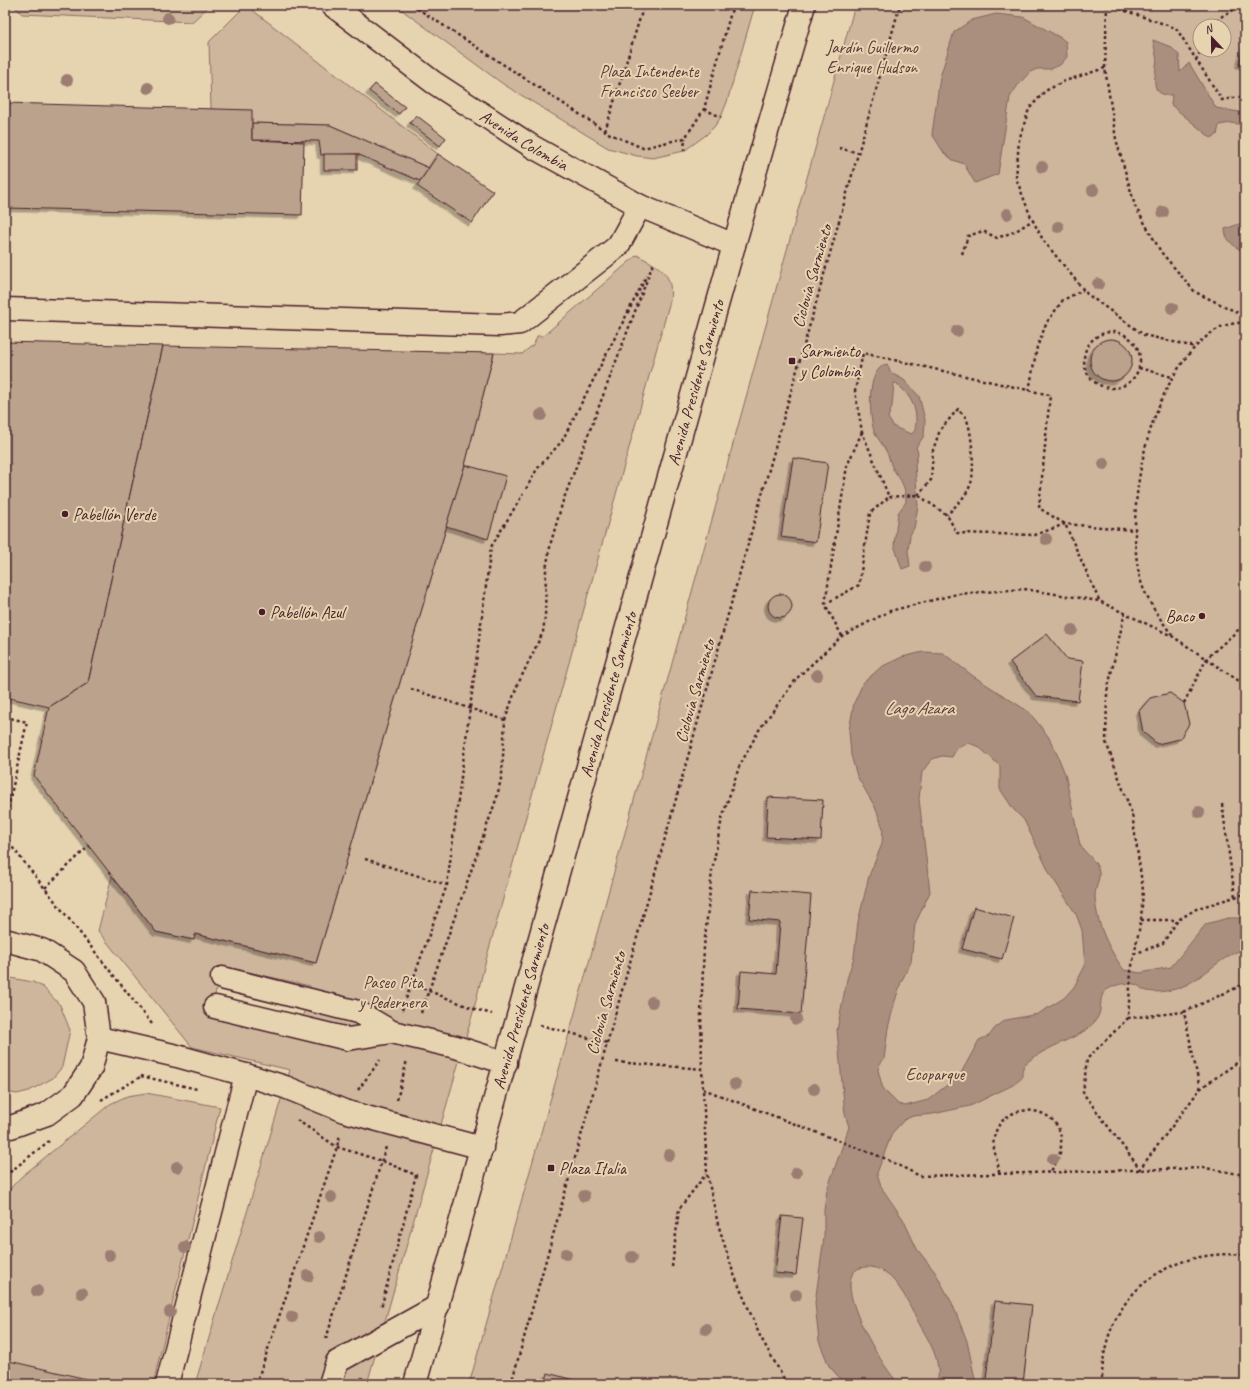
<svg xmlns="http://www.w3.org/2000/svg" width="1250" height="1389" font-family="Caveat,sans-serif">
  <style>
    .green { fill: #cdb69b; stroke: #8c6a63; fill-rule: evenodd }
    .water { fill: #aa8f7e; stroke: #84625d; fill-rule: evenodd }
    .building { fill: #baa28c; stroke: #4a1f2b; filter: url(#shadow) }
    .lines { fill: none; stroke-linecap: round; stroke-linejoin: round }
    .minor-casing { stroke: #4a1f2b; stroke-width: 25 }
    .major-casing { stroke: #4a1f2b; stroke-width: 25 }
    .path { stroke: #4a1f2b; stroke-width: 2.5; stroke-dasharray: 3 3; stroke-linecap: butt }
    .minor { stroke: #e6d4b1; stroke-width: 22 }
    .major { stroke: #e6d4b1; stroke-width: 22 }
    .tree { fill: #9b7d71 }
    .poi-dot { fill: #4a1f2b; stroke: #e6d4b1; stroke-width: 1.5 }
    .labels { text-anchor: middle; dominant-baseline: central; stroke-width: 4; stroke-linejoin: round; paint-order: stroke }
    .park-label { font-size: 17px; fill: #5e363c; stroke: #e6d4b1 }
    .street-label { font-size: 17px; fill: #4a1f2b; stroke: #e6d4b1 }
    .poi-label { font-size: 17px; fill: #4a1f2b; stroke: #e6d4b1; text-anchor: start }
    .water-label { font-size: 18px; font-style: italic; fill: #5d353c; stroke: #e6d4b1 }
  </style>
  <defs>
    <filter id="shadow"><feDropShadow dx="-3.5" dy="3.5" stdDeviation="0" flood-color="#0004"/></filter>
  </defs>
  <rect width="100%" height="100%" fill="#e6d4b1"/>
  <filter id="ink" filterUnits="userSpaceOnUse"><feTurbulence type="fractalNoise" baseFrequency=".025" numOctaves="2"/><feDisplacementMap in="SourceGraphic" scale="8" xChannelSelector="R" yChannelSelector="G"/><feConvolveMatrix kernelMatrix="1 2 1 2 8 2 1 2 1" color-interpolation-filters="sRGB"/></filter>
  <g filter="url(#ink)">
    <g class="green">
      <polygon points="13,5 210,5 192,22 22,14"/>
      <polygon points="246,5 438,154 429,168 330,125 252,123 211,109 209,42"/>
      <polygon points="395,5 755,5 727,102 721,117 714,127 706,135 684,151 653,158 637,156 608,148 503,84"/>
      <path d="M855,5H1245V1384H469L564,1052ZM1200,26H1224V50H1200Z"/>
      <path d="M637,255C659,267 674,272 670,301L484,967L474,1009L367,1384H195L290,1070L192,1047L98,931L112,876L156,932L194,940L195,934L316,963L465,465L494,353L522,354L534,344L537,336H543ZM222,966L310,986L298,1037L210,1015Z"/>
      <polygon points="5,977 33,982 43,987 60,1005 70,1030 62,1067 53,1078 29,1091 17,1094 5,1092"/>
      <polygon points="146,1093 220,1107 153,1384 5,1384 5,1194 21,1177 110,1104 127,1096"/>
    </g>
    <g class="water">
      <polygon points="996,14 1023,17 1061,38 1066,42 1067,57 1060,65 1051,69 1037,69 1030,72 1018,85 1010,97 998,174 975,183 964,164 953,160 944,153 932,134 940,77 954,32 972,20"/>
      <path d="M1153,40L1171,47L1179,55L1180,72L1189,63L1216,108L1245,113V125L1231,123L1219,125L1217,135L1211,138L1171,105L1172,95C1150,96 1155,80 1156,66C1158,58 1154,48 1153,40Z"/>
      <path d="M1245,222V251C1236,250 1224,238 1225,229Z"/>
      <path d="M887,364L891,373L904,380L919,396L925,420L924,436L916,447L918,453L915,465L918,506L914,528L910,535L908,551L910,566L902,569L894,545L898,513L906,502C906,487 901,480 893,469C890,463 889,455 885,449C881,442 877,438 874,431C869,414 866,369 887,364ZM894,383H896C909,394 917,406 916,423C915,428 916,431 911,434L894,427L888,418L892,406Z"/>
      <path d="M923,652L943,653L973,676L1029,712L1048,736L1057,754L1065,774L1080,845C1086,855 1097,860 1099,872C1100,880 1095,888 1095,896C1096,923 1108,948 1124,970L1140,973L1171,967L1206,924L1228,918H1245V949C1218,956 1199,985 1171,990C1163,992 1152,993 1144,990C1141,989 1140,986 1137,985C1128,981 1113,985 1105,991C1099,997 1102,1006 1099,1014C1097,1021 1088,1029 1081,1033C1063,1043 1041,1050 1025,1064C1022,1068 1022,1073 1022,1078L1013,1085L970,1106L933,1114L913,1116L904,1120L892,1133L877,1173L881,1187L903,1219L917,1249L935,1272L952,1303L967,1341L976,1384H937C942,1363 931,1344 921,1327C909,1305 892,1259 860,1268C853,1270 850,1277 850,1284C849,1310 882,1366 899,1384H845L829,1366L819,1341L815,1303L824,1237V1210L827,1190L849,1127L845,1114L837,1030L847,979L854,957L858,922L869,876L882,844L883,828L875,807L857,776L851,755L849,730L854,703L863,683L881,667L902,657ZM969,743L979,747L1000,766V789L1014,810L1024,820L1050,874L1076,914L1082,930L1085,966L1074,987L1064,998L1038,1014L1006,1020L995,1028L989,1036L979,1040L960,1075L928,1100L905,1106L898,1104L883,1089L878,1070L879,1065L884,1059L888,1028L895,1001L901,982L911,962L915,924L930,892L919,799L922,772L932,759L942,756L952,757C956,749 959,745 969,743Z"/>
    </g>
    <g class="building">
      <polygon points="1245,45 1245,66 1239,64"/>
      <polygon points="375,84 405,107 399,114 369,91"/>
      <polygon points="5,103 252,110 252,140 304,142 302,215 5,208"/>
      <polygon points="416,115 446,138 440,146 410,123"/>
      <polygon points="252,123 330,125 429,168 420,181 357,154 321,155 319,141 252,140"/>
      <rect x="324" y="154" width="33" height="16"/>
      <polygon points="438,154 493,191 472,223 417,186"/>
      <circle cx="1111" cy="360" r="21"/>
      <polygon points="5,342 163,346 88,683 49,707 5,697"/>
      <polygon points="163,346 494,353 465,465 316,963 195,934 194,940 156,932 34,776 49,707 88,683"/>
      <polygon points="793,458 828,463 816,542 781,537"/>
      <polygon points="465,465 506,476 488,539 446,526"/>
      <circle cx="780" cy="606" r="12"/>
      <polygon points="1047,634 1067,659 1083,661 1078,701 1036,696 1010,662"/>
      <polygon points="1170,693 1184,703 1189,724 1180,739 1157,744 1143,732 1139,711 1150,698"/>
      <polygon points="768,797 823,800 821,840 766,837"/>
      <polygon points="752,890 811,895 801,1014 738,1009 741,971 776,974 780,922 749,919"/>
      <polygon points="974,907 1014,918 1002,959 962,949"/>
      <polygon points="782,1216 803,1218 796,1275 775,1273"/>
      <polygon points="995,1301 1032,1305 1023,1384 986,1380"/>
      <polygon points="5,1360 108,1384 5,1384"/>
      <polygon points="548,1373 588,1384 545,1384"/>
    </g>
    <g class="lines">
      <g class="minor-casing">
        <g id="minor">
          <polyline points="5,309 500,325 520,323 618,246 640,206"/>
          <polyline points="5,940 42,950 74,971 94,1002 99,1038 91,1068 73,1095 47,1114 11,1127 5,1125"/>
          <polyline points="222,978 358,1012 392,1032 456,1047 506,1063"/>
          <polyline points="215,1007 348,1039 392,1032"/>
          <polyline points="99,1038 177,1056 246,1075 285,1087 344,1111 482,1148"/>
          <polyline points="167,1384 246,1075"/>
          <polyline points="330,1384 337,1362 438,1306"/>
        </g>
      </g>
      <g class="major-casing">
        <g id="major">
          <path id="s1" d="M332,5L433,82L533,147L640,206L734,245"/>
          <path id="s2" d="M415,1384L734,245L804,5"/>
        </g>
      </g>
      <g class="path">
        <polyline points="412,5 610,134 643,148 685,138 704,109 733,5"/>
        <polyline points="1107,5 1105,68 1116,139 1135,206 1161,252 1195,292 1245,316"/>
        <polyline points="1108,5 1176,28 1222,100 1245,96"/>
        <path d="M1213,26C1219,16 1233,8 1245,8"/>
        <polyline points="1196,60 1201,50"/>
        <polyline points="1105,68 1065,81 1045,91 1029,109 1019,140 1016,178 1030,215 1043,240 1087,294 1144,335 1195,347"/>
        <polyline points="704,109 721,117"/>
        <polyline points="605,131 644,5"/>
        <polyline points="839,148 859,153"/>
        <polyline points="684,151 685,138"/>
        <polyline points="962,254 968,236 983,231 997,238 1016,231 1033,220"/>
        <circle cx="1112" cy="360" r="28"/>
        <polyline points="1139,368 1172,377"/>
        <polyline points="1029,391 1037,347 1047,322 1063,300 1083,290"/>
        <polyline points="526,489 537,469 562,441 647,275"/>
        <path d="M918,495L931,480L933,450L940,430L958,409C960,412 964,415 966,418C972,429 975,471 971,483C967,496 956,505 947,515"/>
        <polyline points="1099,600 1065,524 1039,508 1050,395 863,353 855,391 862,432 889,497 918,495 947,515 957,533 1035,535 1065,524 1135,530"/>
        <polyline points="825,604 859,585 870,513 889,497"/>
        <polyline points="1125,612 1107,692 1106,742 1132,814 1143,890 1141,920 1131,971 1128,1018 1087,1059 1083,1093 1140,1169 1200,1089 1184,1012 1128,1018"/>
        <path d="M1172,635C1158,616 1144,597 1139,574C1124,501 1151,365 1221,327C1228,324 1238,323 1245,322"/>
        <polyline points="842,636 825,604 847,466 862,432"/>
        <polyline points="411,689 505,720"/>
        <polyline points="1184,703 1207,658 1245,624"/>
        <polyline points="5,717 27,722 5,822"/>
        <polyline points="1222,804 1235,897"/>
        <polyline points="5,838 152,1024"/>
        <polyline points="365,859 447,885"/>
        <polyline points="45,888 89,846"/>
        <polyline points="1141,920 1177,920"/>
        <polyline points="1134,954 1163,943 1178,920 1198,908 1245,894"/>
        <polyline points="412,984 474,1009 492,1014"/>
        <polyline points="402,1010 447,885 491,547 523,494"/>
        <polyline points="1184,1012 1240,986 1245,995"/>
        <polyline points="421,1013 497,797 502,774 505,720 517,686 543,632 545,617 546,569 551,542 563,501 653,264"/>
        <polyline points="540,1025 608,1043"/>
        <polyline points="616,1062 702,1069"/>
        <polyline points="141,1076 197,1089"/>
        <polyline points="703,1089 884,1158 920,1176 1205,1168 1245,1175"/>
        <polyline points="1200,1089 1245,1057"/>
        <polyline points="358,1090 380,1060"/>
        <polyline points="101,1100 142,1076"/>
        <polyline points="397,1100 407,1060"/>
        <polyline points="297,1120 337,1147 382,1161 416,1175 381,1308"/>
        <path d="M999,1173C999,1160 990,1148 995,1134C1006,1097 1065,1106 1061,1145C1061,1155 1056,1163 1051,1171"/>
        <polyline points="5,1176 49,1141"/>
        <polyline points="672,1267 679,1209 706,1174"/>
        <polyline points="326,1339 386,1147"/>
        <polyline points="256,1384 337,1147 340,1134"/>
        <polyline points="360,1384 362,1377"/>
        <polyline points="511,1384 900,5"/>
        <polyline points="787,1384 760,1336 733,1272 718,1224 707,1174 702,1069 701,1013 704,947 712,871 722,818 739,767 759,730 797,678 842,636 890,611 957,594 1024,589 1099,601 1172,636 1245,685"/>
        <path d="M1102,1384C1100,1300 1163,1247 1245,1255"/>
      </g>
      <use href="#minor" class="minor"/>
      <use href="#major" class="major"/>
    </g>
    <g class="tree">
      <circle cx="168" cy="18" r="6"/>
      <circle cx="67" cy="80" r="6"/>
      <circle cx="148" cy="88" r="6"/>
      <circle cx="1042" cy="167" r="6"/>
      <circle cx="1093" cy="190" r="6"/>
      <circle cx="1163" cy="212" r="6"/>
      <circle cx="1007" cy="214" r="6"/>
      <circle cx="1058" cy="227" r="6"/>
      <circle cx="1098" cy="284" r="6"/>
      <circle cx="1172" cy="308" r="6"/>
      <circle cx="957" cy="331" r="6"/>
      <circle cx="541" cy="415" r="6"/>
      <circle cx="1104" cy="464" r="6"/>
      <circle cx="1046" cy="539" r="6"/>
      <circle cx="925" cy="567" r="6"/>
      <circle cx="1072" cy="630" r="6"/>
      <circle cx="817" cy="675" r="6"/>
      <circle cx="1199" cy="812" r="6"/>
      <circle cx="652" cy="1002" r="6"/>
      <circle cx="796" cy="1019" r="6"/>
      <circle cx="735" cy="1084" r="6"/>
      <circle cx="814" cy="1089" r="6"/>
      <circle cx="669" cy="1155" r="6"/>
      <circle cx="1053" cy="1159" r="6"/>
      <circle cx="177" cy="1167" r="6"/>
      <circle cx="796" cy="1173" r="6"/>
      <circle cx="584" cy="1196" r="6"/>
      <circle cx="331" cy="1197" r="6"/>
      <circle cx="319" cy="1237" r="6"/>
      <circle cx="185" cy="1247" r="6"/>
      <circle cx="566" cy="1254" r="6"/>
      <circle cx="109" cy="1255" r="6"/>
      <circle cx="632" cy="1257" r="6"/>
      <circle cx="308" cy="1276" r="6"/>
      <circle cx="37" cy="1291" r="6"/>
      <circle cx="82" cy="1293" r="6"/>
      <circle cx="796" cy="1295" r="6"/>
      <circle cx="170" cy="1312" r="6"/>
      <circle cx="292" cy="1317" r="6"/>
      <circle cx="706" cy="1329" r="6"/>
    </g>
  </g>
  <g class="poi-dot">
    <rect x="788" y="357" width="8" height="8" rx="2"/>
    <circle cx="65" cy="514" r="4"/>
    <circle cx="262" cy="612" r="4"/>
    <circle cx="1202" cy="616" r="4"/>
    <rect x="547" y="1164" width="8" height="8" rx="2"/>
  </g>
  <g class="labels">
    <g class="park-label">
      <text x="872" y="47">Jardín Guillermo<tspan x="872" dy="20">Enrique Hudson</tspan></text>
      <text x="649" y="71">Plaza Intendente<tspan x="649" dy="20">Francisco Seeber</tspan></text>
      <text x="393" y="982">Paseo Pita<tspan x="393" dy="20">y Pedernera</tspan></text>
      <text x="935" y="1074">Ecoparque</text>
    </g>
    <g class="street-label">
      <text stroke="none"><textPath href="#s1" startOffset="235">Avenida Colombia</textPath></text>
      <text transform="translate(812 276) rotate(-74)">Ciclovía Sarmiento</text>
      <text stroke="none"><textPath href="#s2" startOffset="1040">Avenida Presidente Sarmiento</textPath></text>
      <text transform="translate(695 691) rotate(-74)">Ciclovía Sarmiento</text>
      <text stroke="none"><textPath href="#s2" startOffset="716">Avenida Presidente Sarmiento</textPath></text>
      <text transform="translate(606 1003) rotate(-74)">Ciclovía Sarmiento</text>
      <text stroke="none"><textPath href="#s2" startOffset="392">Avenida Presidente Sarmiento</textPath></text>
    </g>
    <g class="poi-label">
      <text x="800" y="351">Sarmiento<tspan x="800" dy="20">y Colombia</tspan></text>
      <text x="73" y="514">Pabellón Verde</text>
      <text x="270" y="612">Pabellón Azul</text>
      <text x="1194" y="616" text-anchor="end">Baco</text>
      <text x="559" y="1168">Plaza Italia</text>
    </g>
    <g class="water-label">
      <text x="919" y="708">Lago Azara</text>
    </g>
  </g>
  <rect width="1250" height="1389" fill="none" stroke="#e6d4b1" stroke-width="20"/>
  <rect x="10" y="10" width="1230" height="1369" fill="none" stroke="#4a1f2b" stroke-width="1.5" filter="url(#ink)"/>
  <g transform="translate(1212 38) rotate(338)"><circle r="19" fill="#e6d4b1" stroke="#a88c7b"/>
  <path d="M0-3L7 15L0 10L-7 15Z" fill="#4a1f2b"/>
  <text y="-6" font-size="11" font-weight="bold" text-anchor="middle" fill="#4a1f2b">N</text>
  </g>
</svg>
